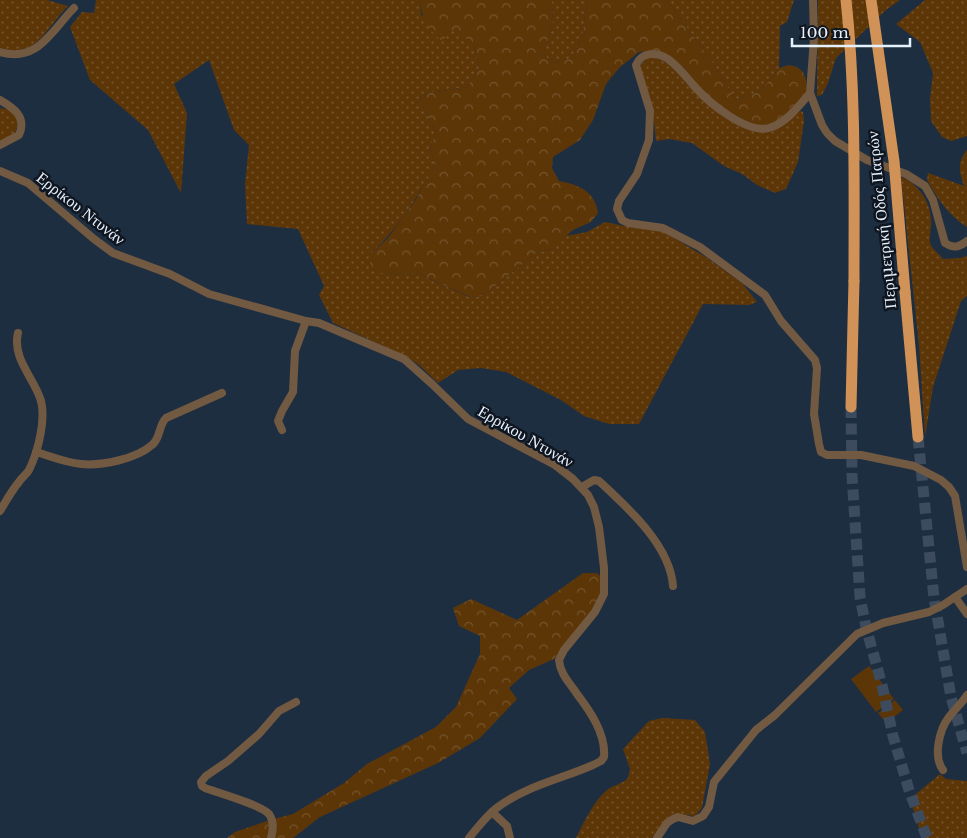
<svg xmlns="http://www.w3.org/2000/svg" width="967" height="838" font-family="'Libre Baskerville',serif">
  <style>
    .grass { fill: url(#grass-dots) }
    .forest { fill: url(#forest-crowns) }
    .pitch { fill: #5d3608 }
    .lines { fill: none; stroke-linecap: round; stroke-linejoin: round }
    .highway-tunnel { stroke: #3c4b5d; stroke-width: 11; stroke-dasharray: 11 5.5; stroke-linecap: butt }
    .minor { stroke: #725942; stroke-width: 8 }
    .highway { stroke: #d19257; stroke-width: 11 }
    .highway-bridge { stroke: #d19257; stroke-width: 11 }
    .labels { text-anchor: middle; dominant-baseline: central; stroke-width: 5; stroke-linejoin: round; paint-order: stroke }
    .street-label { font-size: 16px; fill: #e6f1fe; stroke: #0f161f }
  </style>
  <defs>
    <pattern id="grass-dots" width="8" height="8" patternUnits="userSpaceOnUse" patternTransform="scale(1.25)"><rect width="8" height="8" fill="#5d3608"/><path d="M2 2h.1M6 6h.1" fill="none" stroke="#74542d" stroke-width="1.8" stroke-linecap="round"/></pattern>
    <pattern id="forest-crowns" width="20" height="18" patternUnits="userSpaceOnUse" patternTransform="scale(1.25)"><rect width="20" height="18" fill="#5d3608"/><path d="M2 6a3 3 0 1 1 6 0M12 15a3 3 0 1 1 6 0" fill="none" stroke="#74542d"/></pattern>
  </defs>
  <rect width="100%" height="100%" fill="#1e2e41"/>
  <g class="grass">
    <path d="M0,0H47L68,6C46,27 37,60 0,48Z"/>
    <path d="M96,0H420L421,15L448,32L457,28L475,47L479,68L467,87L429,93L419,97L436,133L430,148L435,166C417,198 398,228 371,254L381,274L417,273L469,297L483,296L536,253L551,249L565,236L587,232L605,222L634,228L662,231L706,257L743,284L757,302L749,305L703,304L639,424H609L584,416L561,400L506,372L481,368L458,370L438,383L419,365L407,357L333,323L319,295L324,286L298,229L247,224L245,184L249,145L234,130L209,60L174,84L187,113L181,193L148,130L90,80L70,27L82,12L94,13Z"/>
    <polygon points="552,0 587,0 582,38 571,58 557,62 543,56 553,22"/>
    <polygon points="667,0 794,0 787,22 780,26 779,68 761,91 735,100 717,69"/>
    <polygon points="818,0 900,0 886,10 836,58 828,83 822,95 817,96"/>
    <polygon points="925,0 967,0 967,136 951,141 942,137 931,121 930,99 933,73 920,42 896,24"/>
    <path d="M647,57C669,57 678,75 692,89C709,107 745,138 771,131C781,128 791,117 800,111L803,112L804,121L798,162L786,189L775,193L757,185L742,174L724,166L692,143L669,139L656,141L653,112L640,66Z"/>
    <polygon points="0,108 11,110 19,120 15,133 0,142"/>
    <path d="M967,150V227C949,216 937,198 927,180L928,173L964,186C959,172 957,161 967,150Z"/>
    <path d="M901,177C918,184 930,200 931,220C932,228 927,240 932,247C935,251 940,255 943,259L960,258L967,256V296L961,301L933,387L925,437L919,345Z"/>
    <path d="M662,718L695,720L705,732L710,764L702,808L695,816L677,814L671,815L652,838H576C584,822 593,802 607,790C614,785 622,784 628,778L630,769L623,749L649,721Z"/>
    <polygon points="940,774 946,779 967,781 967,838 922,838 910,799"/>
  </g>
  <g class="forest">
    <path d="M420,0H552L553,22L543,56L557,62L571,58L582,38L587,0H667L717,69L735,100L761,91L779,68L789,65L797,67L803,72L806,80L807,91L795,107L774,123L757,127L722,108L697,86L684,68L669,56L651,51L639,52L620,67L606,84L593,120L580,140L553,157L552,168L559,181C579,185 595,191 598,213L591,222L573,230L551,249L536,253L483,296L470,297L417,273L381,274L370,266L371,254L388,238L416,199L435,166L430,148L436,133L419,97L429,93L467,87L479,68L475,47L457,29L448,32L443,42C428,30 421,19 420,0Z"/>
    <polygon points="583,573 597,573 600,576 602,587 601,597 590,615 554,659 529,670 509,688 517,699 480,738 438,763 320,817 293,838 227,838 235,832 270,820 293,814 344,783 367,764 436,727 456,707 480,654 480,636 459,626 453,608 471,599 517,620"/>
  </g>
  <g class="pitch">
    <polygon points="869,666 894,699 876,712 851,679"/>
    <polygon points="895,700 903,710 886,723 878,713"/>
  </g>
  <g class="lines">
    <g class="highway-tunnel">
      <polyline points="851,407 852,476 860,597 866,627 882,685 893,736 909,790 927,838"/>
      <polyline points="918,437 934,598 951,697 967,753"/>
    </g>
    <g class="minor">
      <path d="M813,0L814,38L810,93L822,125L827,133L835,141L867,160L906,174L925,186L933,200L945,243C954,249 959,247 967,241"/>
      <path d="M0,52C38,63 51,31 74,8"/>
      <path d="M810,93C799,106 786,123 769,128C747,134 709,103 695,87C686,77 679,67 668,59C657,52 642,51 636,65L650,111L649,140L637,174L619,201L617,209L622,220L628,223L663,228L700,247L765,295L781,321L815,360L817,368L814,414L819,444L821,452L827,455H861L914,466L941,480L949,487L955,496L967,567"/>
      <path d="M0,100C14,108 27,117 19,135L0,145"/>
      <path d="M0,171L28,183L94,239L113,253L170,274L209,294L306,321L319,323L404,359L432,384L468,419L555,465L573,479L588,495L594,507L599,527L604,568V594L595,612L564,650L559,660C560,674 570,683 577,694C590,711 606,734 604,757L601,761L593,765C561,779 526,786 498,807C487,815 478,827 469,838"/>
      <polyline points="282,430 278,421 282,411 293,392 295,351 306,321"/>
      <path d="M36,452C50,456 66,463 81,464C102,466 136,459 152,445C161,438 158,426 166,418L222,393"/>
      <path d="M582,487L594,480L599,481C628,508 670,545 673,586"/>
      <path d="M0,511C6,501 12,490 19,482C22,477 27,474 29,470C38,452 47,417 40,398C33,377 12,358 18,333"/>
      <polyline points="955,597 967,614"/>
      <path d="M943,770C933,757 939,730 949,717C955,709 962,703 967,695"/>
      <polyline points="492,812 507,826 510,838"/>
      <path d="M271,838C273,831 274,821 269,814C261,805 219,793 205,788L202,786L201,782L206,776L228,761L259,734L279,711L296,702"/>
      <polyline points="657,838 667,823 673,819 678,817 693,821 703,816 709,807 714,782 756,730 775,715 857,634 883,623 929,612 943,605 967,589"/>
    </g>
    <g class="highway">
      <polyline points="905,292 918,437"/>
      <polyline points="851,407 854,281"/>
    </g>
    <g class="highway-bridge">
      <path d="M846,0C856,93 854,187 854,281"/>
      <polyline points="871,0 894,161 905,292"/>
    </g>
  </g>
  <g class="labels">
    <g class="street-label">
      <text transform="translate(81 208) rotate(38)">Ερρίκου Ντυνάν</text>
      <text transform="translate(881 220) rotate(-96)">Περιμετρική Οδός Πατρών</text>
      <text transform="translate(526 436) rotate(30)">Ερρίκου Ντυνάν</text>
    </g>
  </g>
  <path d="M792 38v8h118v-8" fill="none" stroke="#e6f1fe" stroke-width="2.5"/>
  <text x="800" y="38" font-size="15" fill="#e6f1fe" stroke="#0f161f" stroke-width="4" paint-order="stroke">100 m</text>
</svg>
